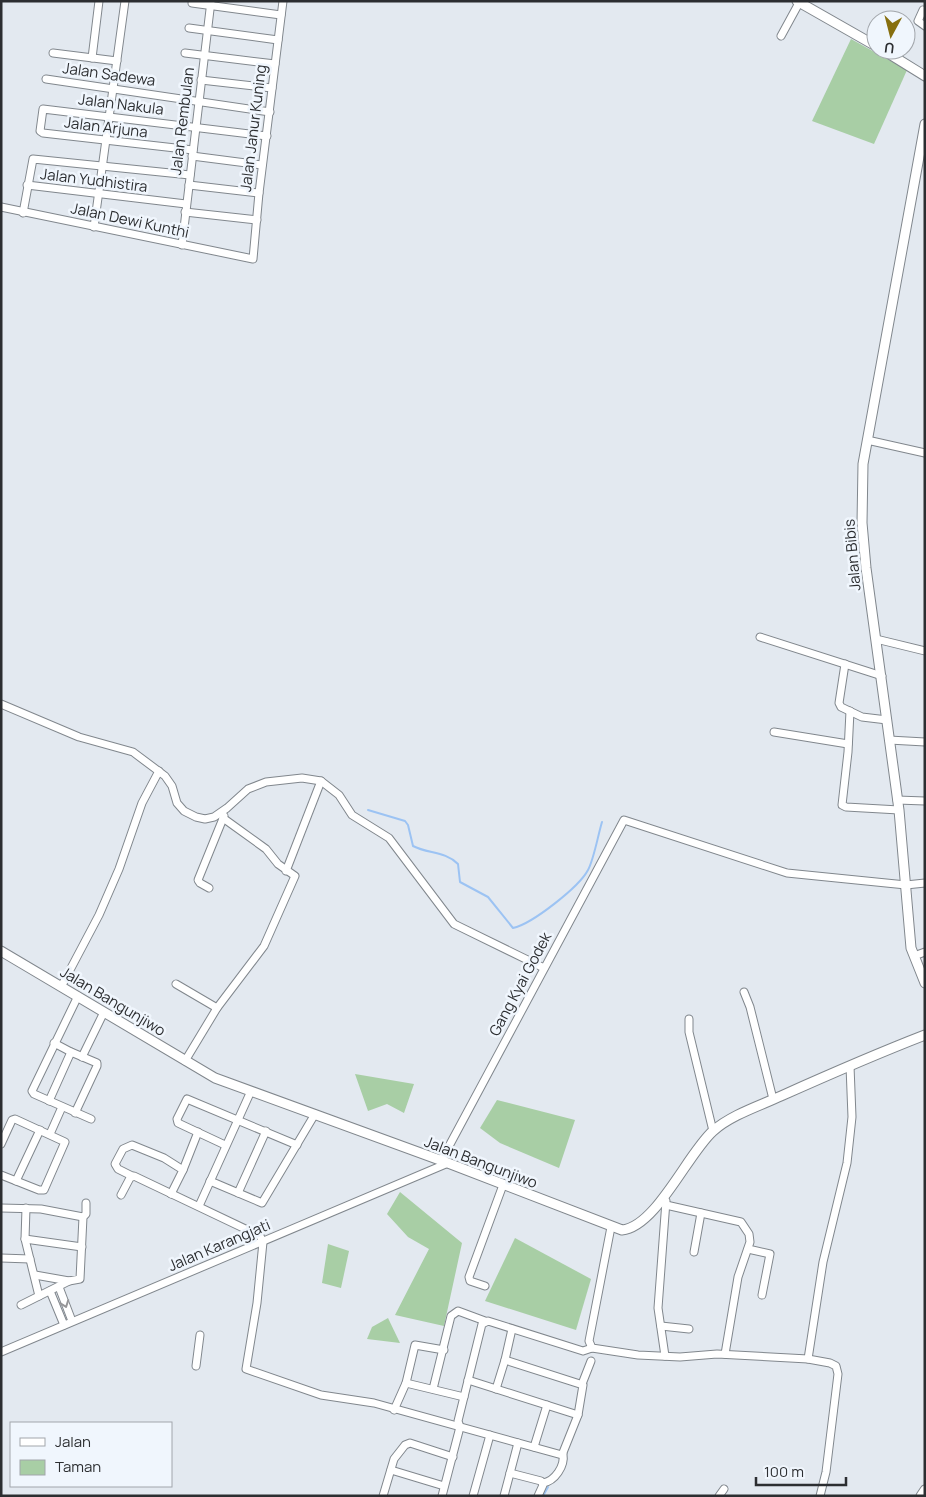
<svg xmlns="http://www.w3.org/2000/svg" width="926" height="1497" font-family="Manrope,sans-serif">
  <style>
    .green { fill: #a8cea5 }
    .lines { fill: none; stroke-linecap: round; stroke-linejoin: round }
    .stream { stroke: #9cc3f3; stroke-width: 2 }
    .minor-casing { stroke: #81878d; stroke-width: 9 }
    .major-casing { stroke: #81878d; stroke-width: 11 }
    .minor { stroke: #fff; stroke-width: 7 }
    .major { stroke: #fff; stroke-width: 9 }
    .oneway { stroke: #969698 }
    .labels { text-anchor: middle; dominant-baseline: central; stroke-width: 5; stroke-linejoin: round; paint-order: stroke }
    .street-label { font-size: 15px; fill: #2c2e31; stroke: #f0f6fd }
  </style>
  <rect width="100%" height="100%" fill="#e3e9f0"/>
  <g class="green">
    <polygon points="851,39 907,70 874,144 812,121"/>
    <polygon points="355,1074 414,1084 404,1113 387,1104 368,1111"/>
    <polygon points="497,1100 575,1120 559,1168 500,1143 480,1128"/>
    <polygon points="400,1192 462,1243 444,1326 395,1315 429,1249 408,1237 387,1214"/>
    <polygon points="515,1238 591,1279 576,1330 485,1301"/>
    <polygon points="328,1244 349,1251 341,1288 322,1283"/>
    <polygon points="388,1318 400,1343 367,1339 372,1327"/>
  </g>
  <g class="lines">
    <g class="stream">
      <path d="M368,810L405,821L408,825L413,846C428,854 445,851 458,864L460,882L488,897L513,928C532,924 579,887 588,870C594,859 598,835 602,822"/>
      <polyline points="543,1496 548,1487"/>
    </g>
    <g class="minor-casing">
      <g id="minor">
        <polyline points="192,3 281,15"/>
        <polyline points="923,10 918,21 925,26"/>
        <polyline points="189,28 278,40"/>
        <polyline points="781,36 799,3"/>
        <polyline points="53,53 117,61"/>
        <polyline points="185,53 275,64"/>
        <polyline points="92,58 99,1"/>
        <polyline points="46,79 270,112"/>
        <polyline points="201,80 272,88"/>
        <polyline points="193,150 43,133 40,131 43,109 267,136"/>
        <polyline points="192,156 262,165"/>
        <polyline points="27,185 186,204"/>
        <polyline points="189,185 259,193"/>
        <polyline points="1,207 253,259 259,193 283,1"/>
        <polyline points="185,212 257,220"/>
        <polyline points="23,213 33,159 190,175"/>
        <polyline points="94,227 125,1"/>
        <polyline points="182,245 211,1"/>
        <polyline points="867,440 925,453"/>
        <polyline points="760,637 882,676"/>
        <polyline points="876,639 925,651"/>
        <polyline points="845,664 839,703 841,707 862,717 887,720"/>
        <polyline points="1,704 79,737 133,752 165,776 172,786 177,803 184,811 196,817 205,819 214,817 227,808 248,789 266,782 302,778 321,781 339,795 352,815 389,838 454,924 544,968"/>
        <polyline points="850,711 848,752 842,805 846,807 899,810"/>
        <polyline points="774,732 848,744"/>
        <polyline points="889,740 925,742"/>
        <polyline points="897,800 925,801"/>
        <polyline points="286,871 321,781"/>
        <polyline points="209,888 200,883 198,880 224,816"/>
        <polyline points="914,956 925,952"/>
        <polyline points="176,984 217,1008 185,1061"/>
        <polyline points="61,987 99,915 119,869 142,803 159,771"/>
        <polyline points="744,992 750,1007 773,1099"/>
        <polyline points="78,996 32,1091 34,1094 91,1119"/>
        <polyline points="217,1008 264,946 295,876 278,864 266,849 223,818"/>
        <polyline points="689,1019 689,1032 713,1131"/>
        <polyline points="54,1043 71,1052"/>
        <polyline points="82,1057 104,1012"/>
        <polyline points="49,1101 71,1052 97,1063 97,1066 75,1113"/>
        <polyline points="50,1134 62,1107"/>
        <polyline points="1,1144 12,1120 15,1119 65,1142 44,1190 39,1190 1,1175"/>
        <polyline points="225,1145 178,1123 177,1119 187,1099 297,1145"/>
        <polyline points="441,1161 624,820 787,873 906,885 925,883"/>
        <polyline points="183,1170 198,1132"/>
        <polyline points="132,1176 118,1169 115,1164 123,1149 132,1145 164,1158 183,1170 171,1194"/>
        <polyline points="16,1181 40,1130"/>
        <polyline points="210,1181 262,1203 315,1114"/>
        <polyline points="238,1193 266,1131"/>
        <polyline points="121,1195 130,1178 134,1176 260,1236 263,1242 257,1303 246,1369 321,1395 374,1403 562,1455 578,1415 583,1385 505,1360 512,1329"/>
        <polyline points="666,1205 741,1222 749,1234 750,1242 738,1277 725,1354"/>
        <polyline points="199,1206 251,1091"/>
        <polyline points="1,1208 41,1209 83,1217"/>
        <polyline points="26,1208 25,1239 39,1296"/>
        <polyline points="611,1227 589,1341 592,1348 638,1355 680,1357 717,1354 808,1359 830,1363 836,1366 838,1374 826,1472 820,1496"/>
        <polyline points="25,1239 82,1247"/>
        <polyline points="748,1249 770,1254 762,1295"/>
        <polyline points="694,1252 701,1213"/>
        <polyline points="1,1258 30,1259"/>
        <polyline points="35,1275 69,1281 80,1279 83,1217 86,1214 86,1203"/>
        <polyline points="485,1286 470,1281 469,1277 503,1185"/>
        <polyline points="59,1287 72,1321"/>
        <polyline points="50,1291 64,1325"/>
        <polyline points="21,1305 69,1281"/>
        <polyline points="661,1326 689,1329"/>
        <polyline points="1,1352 448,1163"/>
        <polyline points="665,1356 658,1308 666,1201"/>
        <polyline points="808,1359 823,1262 847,1163 852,1117 850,1066"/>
        <polyline points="196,1366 200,1335"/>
        <polyline points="468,1380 578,1415"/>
        <polyline points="406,1383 464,1397"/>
        <polyline points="582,1384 591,1361"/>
        <polyline points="433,1389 451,1316 458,1311 485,1321"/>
        <polyline points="496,1389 505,1360"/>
        <polyline points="394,1410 406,1383 415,1345 444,1350"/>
        <polyline points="534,1447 547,1405"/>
        <polyline points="391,1470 444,1486"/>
        <polyline points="510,1473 541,1481 543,1485 538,1496"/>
        <path d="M543,1483C555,1481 565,1466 563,1454"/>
        <polyline points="383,1496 394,1459 405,1445 410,1443 453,1457"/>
        <polyline points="442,1496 460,1427 458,1421 482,1324 488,1321 583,1351 592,1348"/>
        <polyline points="473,1496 490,1435"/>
        <polyline points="504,1496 518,1443"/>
        <polyline points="719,1496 724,1489"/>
      </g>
    </g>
    <g class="major-casing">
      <g id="major">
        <polyline points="797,1 876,46"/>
        <polyline points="883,50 925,76"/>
        <polyline points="925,124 863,464 862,523 866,568 899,810 911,948 925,983"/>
        <path d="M1,951L215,1078L448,1163L622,1230C656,1227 688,1153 713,1131C731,1115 759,1106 781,1096C828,1075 876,1054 925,1035"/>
        <polyline points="921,1496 925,1490"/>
      </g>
    </g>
    <use href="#minor" class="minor"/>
    <use href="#major" class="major"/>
  </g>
  <defs><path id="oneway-chevron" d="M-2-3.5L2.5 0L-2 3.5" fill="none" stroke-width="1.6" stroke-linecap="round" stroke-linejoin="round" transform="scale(1.25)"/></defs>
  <use class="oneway" href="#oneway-chevron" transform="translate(65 1304) rotate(70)"/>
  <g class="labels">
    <g class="street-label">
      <text transform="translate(109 74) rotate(8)">Jalan Sadewa</text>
      <text transform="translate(121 104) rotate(7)">Jalan Nakula</text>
      <text transform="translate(182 121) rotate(-83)">Jalan Rembulan</text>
      <text transform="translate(106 127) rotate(7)">Jalan Arjuna</text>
      <text transform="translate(253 128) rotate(-83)">Jalan Janur Kuning</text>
      <text transform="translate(94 180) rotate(7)">Jalan Yudhistira</text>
      <text transform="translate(130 220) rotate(12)">Jalan Dewi Kunthi</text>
      <text transform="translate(852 555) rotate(-95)">Jalan Bibis</text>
      <text transform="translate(520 984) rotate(-62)">Gang Kyai Godek</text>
      <text transform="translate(113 1001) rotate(31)">Jalan Bangunjiwo</text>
      <text transform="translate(481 1162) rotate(21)">Jalan Bangunjiwo</text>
      <text transform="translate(219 1245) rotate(-23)">Jalan Karangjati</text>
    </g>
  </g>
  <rect width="926" height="1497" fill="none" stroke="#2c2e31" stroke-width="5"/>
  <rect x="10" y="1422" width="162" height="65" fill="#f0f6fd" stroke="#a2a6ab"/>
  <rect x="20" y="1438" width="25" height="8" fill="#ffffff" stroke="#a2a6ab"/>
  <text x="55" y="1447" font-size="15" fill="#2c2e31">Jalan</text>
  <rect x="20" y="1460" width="25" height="15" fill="#a8cea5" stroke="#a2a6ab"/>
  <text x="55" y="1472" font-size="15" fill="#2c2e31">Taman</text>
  <g transform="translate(891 35) rotate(187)"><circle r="24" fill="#f0f6fd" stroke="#a2a6ab"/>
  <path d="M0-4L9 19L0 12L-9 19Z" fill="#876f0f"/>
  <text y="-8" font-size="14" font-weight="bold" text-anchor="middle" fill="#2c2e31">U</text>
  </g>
  <path d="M756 1477v8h90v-8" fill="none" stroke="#2c2e31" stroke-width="2.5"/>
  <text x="764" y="1477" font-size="15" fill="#2c2e31" stroke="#f0f6fd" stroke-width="4" paint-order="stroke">100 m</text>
</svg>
